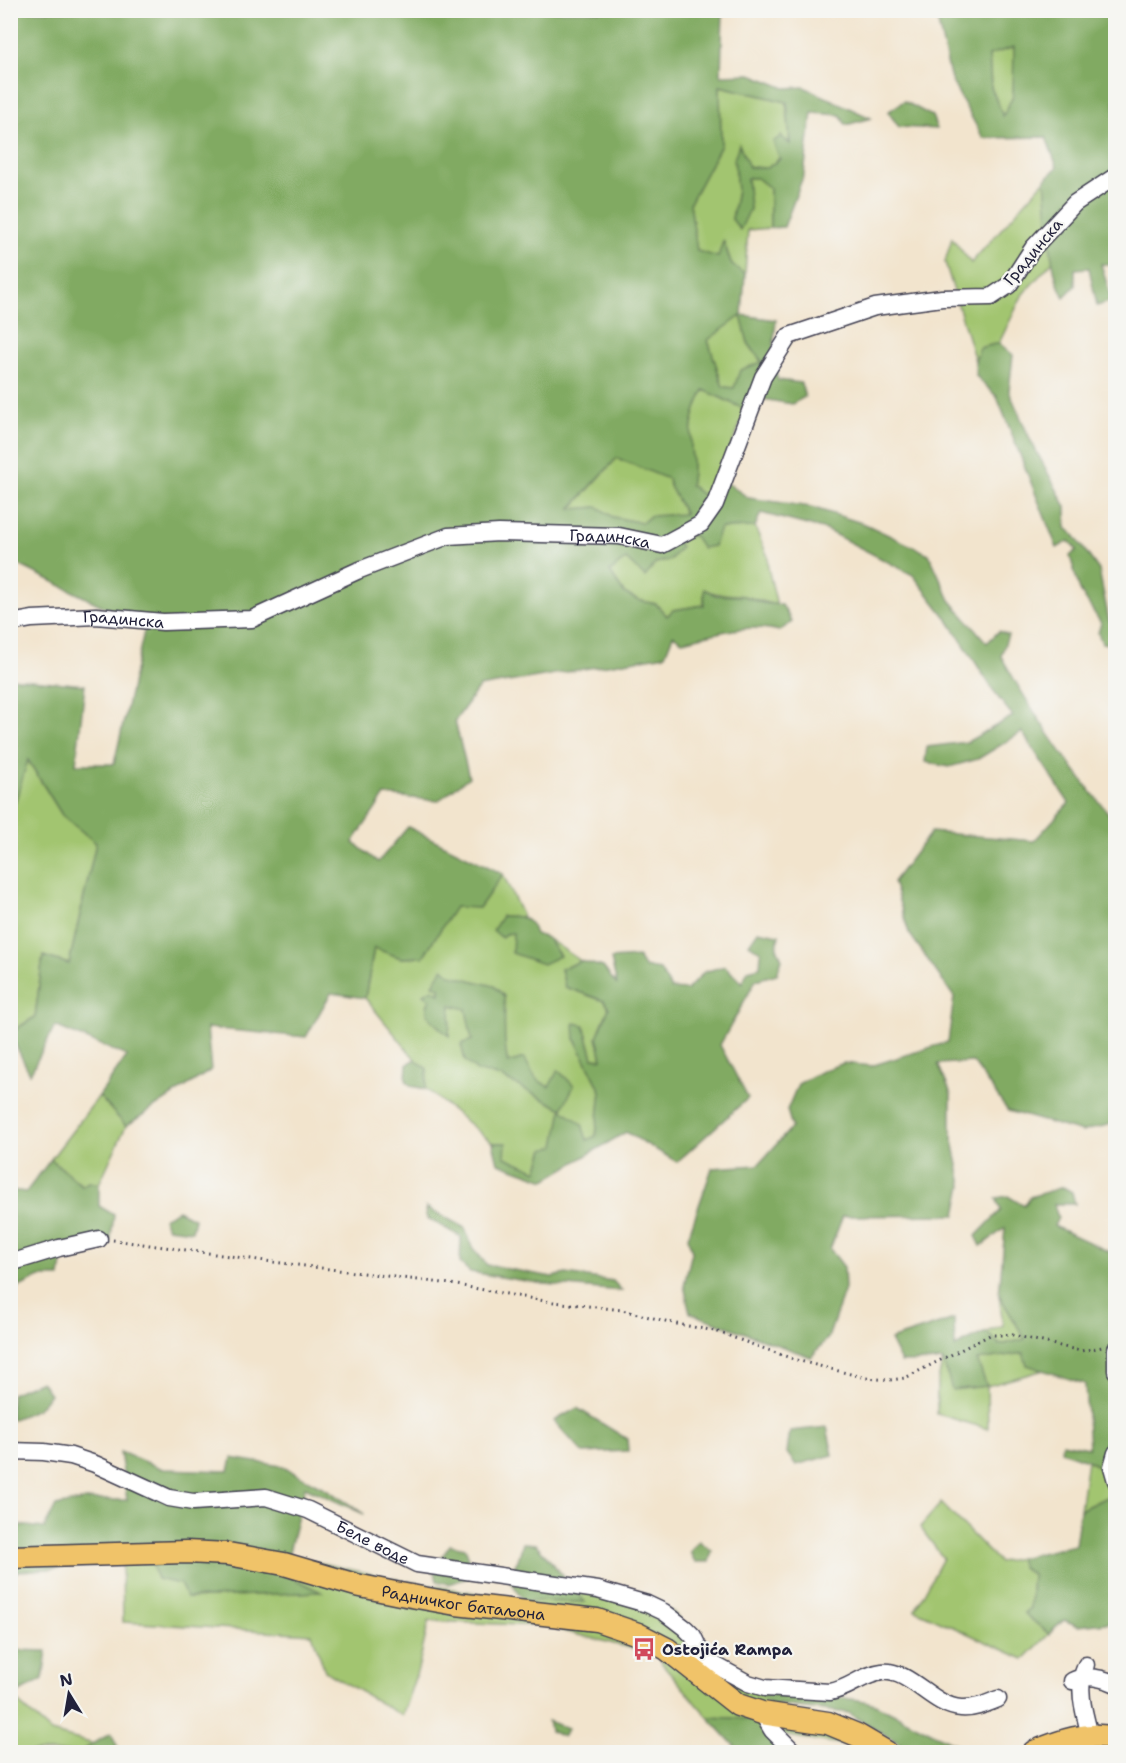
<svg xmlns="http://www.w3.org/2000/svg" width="1126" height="1763" font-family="'Shantell Sans',sans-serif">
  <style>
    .green { fill: #a2c56f; stroke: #627455; stroke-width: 1.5 }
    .forest { fill: #81aa62; stroke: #52664e; stroke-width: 1.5; fill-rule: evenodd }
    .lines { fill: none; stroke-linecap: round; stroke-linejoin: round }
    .minor-casing { stroke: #413f51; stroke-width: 19 }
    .major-casing { stroke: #413f51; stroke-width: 25 }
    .path { stroke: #413f51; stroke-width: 3; stroke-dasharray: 1.5 4.5; stroke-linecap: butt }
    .minor { stroke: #fff; stroke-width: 16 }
    .major { stroke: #f0c369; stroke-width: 22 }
    .labels { text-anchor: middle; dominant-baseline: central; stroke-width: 4.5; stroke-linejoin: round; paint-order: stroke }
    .street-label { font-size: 16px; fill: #22223b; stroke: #f6f6f2 }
    .poi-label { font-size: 16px; font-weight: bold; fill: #22223b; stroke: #f6f6f2; text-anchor: start }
  </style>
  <rect width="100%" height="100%" fill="#f6f6f2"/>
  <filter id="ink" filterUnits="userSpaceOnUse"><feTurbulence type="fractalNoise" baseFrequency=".0167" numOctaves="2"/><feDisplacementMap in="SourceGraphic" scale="12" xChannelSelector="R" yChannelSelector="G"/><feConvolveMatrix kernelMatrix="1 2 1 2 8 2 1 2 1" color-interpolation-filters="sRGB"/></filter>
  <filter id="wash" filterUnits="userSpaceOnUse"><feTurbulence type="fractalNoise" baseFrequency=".008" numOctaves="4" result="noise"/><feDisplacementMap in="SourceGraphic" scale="24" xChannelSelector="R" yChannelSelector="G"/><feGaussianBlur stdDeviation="1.35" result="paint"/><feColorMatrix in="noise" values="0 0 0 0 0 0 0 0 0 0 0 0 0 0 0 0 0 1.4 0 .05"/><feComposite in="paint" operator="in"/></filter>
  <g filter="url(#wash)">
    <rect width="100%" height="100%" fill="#f2e4cd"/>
    <g class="green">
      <polygon points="1015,47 1013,96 1003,117 991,87 989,55"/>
      <path d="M720,86L786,102C789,136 798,147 767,168L748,167L734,159L737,190L732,219L750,209L747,178H757L770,188V228L748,230L745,274L732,265L724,242L718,258L697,251L690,203L721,145Z"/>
      <polygon points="1045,180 1053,261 1023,294 999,343 980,348 975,361 945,262 952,238 971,263"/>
      <polygon points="742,315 748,343 762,363 734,388 723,387 708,340"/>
      <path d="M704,390L746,410L709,501L690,485C694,470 691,457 691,441C690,423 696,406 704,390Z"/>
      <polygon points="617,458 669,479 670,486 685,515 650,516 642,523 613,517 598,507 570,510"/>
      <path d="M755,527L768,557V568L777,605C764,603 755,598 743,596C728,593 720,597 705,590L704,605L673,610L667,616L656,604L637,600L624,593L610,572L625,559L656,563L677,540L720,528Z"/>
      <polygon points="27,759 62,815 96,843 69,964 43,956 35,1017 11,1032 11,816"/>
      <polygon points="503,874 523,917 502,916 505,934 513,933 560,956 547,938 581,961 561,969 565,987 604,1001 609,1008 597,1037 602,1059 593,1058 584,1025 575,1039 601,1091 596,1137 587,1140 544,1149 537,1171 504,1157 505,1143 493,1143 426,1089 427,1069 415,1059 365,998 374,948 401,958 423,957 455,906 479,908"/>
      <polygon points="99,1096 126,1126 99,1184 88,1182 83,1186 51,1159"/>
      <polygon points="999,1295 1026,1339 1000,1345 986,1332 1003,1326"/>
      <polygon points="1024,1353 1027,1365 1044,1370 987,1386 988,1429 937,1414 937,1383 943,1361 977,1360"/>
      <polygon points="1087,1460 1115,1476 1115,1493 1080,1510"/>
      <polygon points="941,1503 999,1562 1019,1558 1022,1568 1032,1574 1030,1608 1024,1613 1049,1634 1024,1659 915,1610 943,1558 920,1527"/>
      <polygon points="288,1556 400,1580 524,1601 584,1602 565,1579 673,1612 709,1656 749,1688 809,1728 860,1747 769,1733 750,1719 708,1717 654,1654 543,1626 429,1621 418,1669 402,1716 325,1671 312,1634 123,1622 122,1564 151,1560 180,1584 188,1598 319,1592 279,1572"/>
      <polygon points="11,1696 51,1732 94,1744 80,1752 11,1752"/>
      <polygon points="1092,1745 1115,1747 1115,1749 1102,1752 1064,1752"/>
    </g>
    <g class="forest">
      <path d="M11,11H723L721,75L751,74L785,88L804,87L871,118L846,125L840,115L812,113L804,174L784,227L770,228V188L757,178H747L750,209L740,230L732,219L737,190L734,159L739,144L749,167L767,168L780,159L773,142L781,136L790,144L787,102L720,86L721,145L690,203L697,251L718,257L723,241L732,265L745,274L742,315L776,320L772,360L778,380L801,383L805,397L792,404L756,398L747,410L704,390C696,406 690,423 691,441C691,457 694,470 690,485L709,500L724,481L749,498L811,507L865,524L929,554L950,600L987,643L999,631L1008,635L1001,656C1033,715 1072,770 1115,821V1123L1082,1132L1008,1111L973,1062L938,1064L951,1094V1130L962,1185L956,1215L843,1216L830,1249L844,1267L845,1289L828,1338L811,1357L690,1313L684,1285L692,1252L688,1237L712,1168L758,1165L792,1127L787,1110L798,1084L824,1070L844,1063L871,1066L948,1042L954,997L909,933L893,882L931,832L1034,841L1069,803L1022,732L978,759L949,767L925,762L927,747L967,742L1013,716L997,696L948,620L913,575L826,530L761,513L755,527L720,528L714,546L702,548L692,533L677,541L681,547L670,560L656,563L645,577L626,559L610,572L624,593L637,600L656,604L667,616L673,610L704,605V589L716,595L744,596L763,603L782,605L792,622L779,631C748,622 713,635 682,641L673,635L665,655L479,687L455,721L469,777L438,801L385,795L353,842L378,862L408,827L503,874L479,908L455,907L423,957L401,958L374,948L365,998L331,993L306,1037L207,1028L211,1070L126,1126L99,1096L127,1056L55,1026L30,1074L11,1036V1032L35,1017L43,956L69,964L96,843L62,815L28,760L11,816V678L85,685L76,764H114L145,627L11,561ZM741,316L748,343L762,362L740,370L734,388L723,387L708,340ZM617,458L668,479L670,486L685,514L650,516L642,523L613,517L598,507L570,509Z"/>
      <path d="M938,11H1115V266L1101,264L1112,301L1097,306L1089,268L1075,269V286L1064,297C1048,271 1048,212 1045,180L1057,167L1046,137L983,138L951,80L937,19ZM1014,47L1013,96L1003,116L991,87L989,55Z"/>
      <polygon points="904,101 932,116 937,129 899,127 888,112"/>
      <polygon points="999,343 1013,355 1009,391 1030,439 1066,507 1066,528 1074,535 1099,570 1109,621 1115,624 1115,645 1102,643 1098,633 1101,623 1080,591 1070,556 1077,550 1069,541 1057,548 997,397 976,376 975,361 980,348"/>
      <path d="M502,916C520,917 529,914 535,934L547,938L560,956L543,964L512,953L513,933L505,934L502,938L493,930Z"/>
      <path d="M758,931L779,935L777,948L782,959L777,974L756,980L720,1045L748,1098L677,1162L626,1132L545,1180L498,1163L493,1143H506L505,1157L537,1171L544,1149L555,1146L562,1109L501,1077L477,1071L465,1061L461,1044L472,1040L466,1009L451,1005L449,1036C439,1027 419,1014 430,1000L424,994L432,989L440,993V987L433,985L443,968L451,975L494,986L504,996C506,1018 502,1041 508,1063L524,1058L536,1079L549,1087L558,1070L574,1086L562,1109L582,1124L587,1140L596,1136L601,1091L575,1039L574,1023L584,1025L593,1058L602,1059L597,1037L609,1008L604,1001L565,987L561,969L581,961L603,967L617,985L611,959L638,957L644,967L660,970L671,989L687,990L704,972L725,966L742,983L748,970L760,967L761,952L749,944Z"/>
      <polygon points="415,1059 427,1069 426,1089 411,1086 406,1080 407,1065"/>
      <polygon points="51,1159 82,1186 88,1182 99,1184 99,1206 114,1215 110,1244 87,1253 63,1255 60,1277 40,1277 11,1291 11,1190 26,1192"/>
      <polygon points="1063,1187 1072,1192 1075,1204 1054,1204 1058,1218 1054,1226 1112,1253 1115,1250 1115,1476 1087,1460 1061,1451 1062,1443 1089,1448 1085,1384 1027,1365 1023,1353 977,1360 987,1386 952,1390 943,1361 901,1362 890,1340 954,1319 955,1347 986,1332 1000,1345 1025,1339 999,1295 1005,1228 981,1246 976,1236 1001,1210 996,1198 1008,1196 1024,1206 1030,1197"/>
      <polygon points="426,1207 465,1228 472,1247 487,1265 552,1277 566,1274 613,1281 622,1291 544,1284 470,1272 460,1263 461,1237 427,1218"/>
      <polygon points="178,1210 195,1219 192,1231 168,1228 163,1218"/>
      <polygon points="41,1381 50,1394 38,1409 11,1420 11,1394"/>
      <polygon points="577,1408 627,1439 628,1451 583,1453 554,1421"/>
      <polygon points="827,1427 833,1455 796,1465 787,1453 790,1431"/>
      <polygon points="120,1452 163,1469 229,1471 232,1458 281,1466 326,1489 364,1514 305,1487 288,1556 279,1571 321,1592 187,1598 180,1584 157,1579 151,1560 11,1572 19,1525 44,1528 56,1506 86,1500 127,1500"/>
      <polygon points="1115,1493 1115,1622 1078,1626 1064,1620 1049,1634 1024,1613 1030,1608 1032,1574 1022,1568 1019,1558 1075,1545 1080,1510"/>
      <polygon points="699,1541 712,1551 709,1562 695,1562 690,1552"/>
      <polygon points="523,1543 536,1544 585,1602 524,1601 508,1577 518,1560"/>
      <polygon points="450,1545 465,1548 476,1575 449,1584 437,1581 434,1568"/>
      <polygon points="11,1650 47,1651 43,1679 11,1697"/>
      <polygon points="749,1688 860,1700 875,1704 971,1752 914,1752 849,1713 772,1704"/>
      <polygon points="708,1717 750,1719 769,1733 788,1752 740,1752"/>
      <polygon points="548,1721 568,1729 563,1737 550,1731"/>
      <polygon points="111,1733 120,1752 80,1752"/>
    </g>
  </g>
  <g filter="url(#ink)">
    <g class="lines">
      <g class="minor-casing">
        <g id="minor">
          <path id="s1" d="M10,623L32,619L96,616L163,622L252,619L357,571L448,536L499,533L619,536L662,545L701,524L715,504L763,377L789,336L875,307L942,298L991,297L1009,285L1033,248L1075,203L1116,176"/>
          <polyline points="10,1263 59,1248 99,1239"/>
          <polyline points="1116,1349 1116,1371"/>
          <path id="s2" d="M10,1451L44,1452L71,1456L95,1464L169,1498L193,1502L266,1497L308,1510L417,1564L598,1590L647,1604L664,1612L685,1628L693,1636L704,1659L697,1673"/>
          <polyline points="1116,1453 1112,1467 1116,1481"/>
          <path d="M704,1659L748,1683L765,1688L830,1692C849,1689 863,1674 882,1672C910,1669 932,1706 961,1708C974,1709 986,1704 998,1699"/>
          <path d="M1086,1665C1076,1686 1084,1713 1090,1735"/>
          <path d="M1072,1681C1086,1674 1102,1678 1116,1684"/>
          <polyline points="762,1713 772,1730 794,1752"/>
        </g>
      </g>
      <g class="major-casing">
        <g id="major">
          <path id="s3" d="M10,1557L186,1552L228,1554L284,1564L356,1585L400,1594L456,1604L597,1620L638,1634L667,1649L738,1705L762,1713L828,1723L857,1735L886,1752"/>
          <path d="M1034,1752C1060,1741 1087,1731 1116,1738"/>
        </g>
      </g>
      <polyline class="path" points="113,1240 273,1262 451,1284 545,1301 622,1310 677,1324 715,1331 796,1360 866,1378 890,1380 905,1378 990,1335 1013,1335 1081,1351 1102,1347"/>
      <use href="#minor" class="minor"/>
      <use href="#major" class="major"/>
    </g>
  </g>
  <defs>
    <g id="bus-bare" transform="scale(1.8)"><path d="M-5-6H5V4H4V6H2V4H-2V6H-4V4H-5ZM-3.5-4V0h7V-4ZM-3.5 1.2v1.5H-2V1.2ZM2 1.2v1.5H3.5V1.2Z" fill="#d1495b" stroke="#f6f6f2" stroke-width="2.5" paint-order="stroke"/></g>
  </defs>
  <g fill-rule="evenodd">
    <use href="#bus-bare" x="644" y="1649"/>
  </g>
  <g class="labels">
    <g class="street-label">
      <text transform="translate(1033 252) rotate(-50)">Градинска</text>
      <text stroke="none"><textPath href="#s1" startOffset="618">Градинска</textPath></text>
      <text stroke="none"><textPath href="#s1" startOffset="114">Градинска</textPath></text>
      <text stroke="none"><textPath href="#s2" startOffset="382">Беле воде</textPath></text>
      <text stroke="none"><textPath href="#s3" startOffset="459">Радничког батаљона</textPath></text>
    </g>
    <g class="poi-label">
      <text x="662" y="1649">Ostojića Rampa</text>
    </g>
  </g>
  <rect width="1126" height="1763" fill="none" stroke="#f6f6f2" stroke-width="36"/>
  <g transform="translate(69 1694) rotate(349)" stroke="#f6f6f2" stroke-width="4.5" paint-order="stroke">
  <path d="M0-4.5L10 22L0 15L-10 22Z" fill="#22223b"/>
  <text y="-9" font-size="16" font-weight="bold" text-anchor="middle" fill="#22223b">N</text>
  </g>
</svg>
